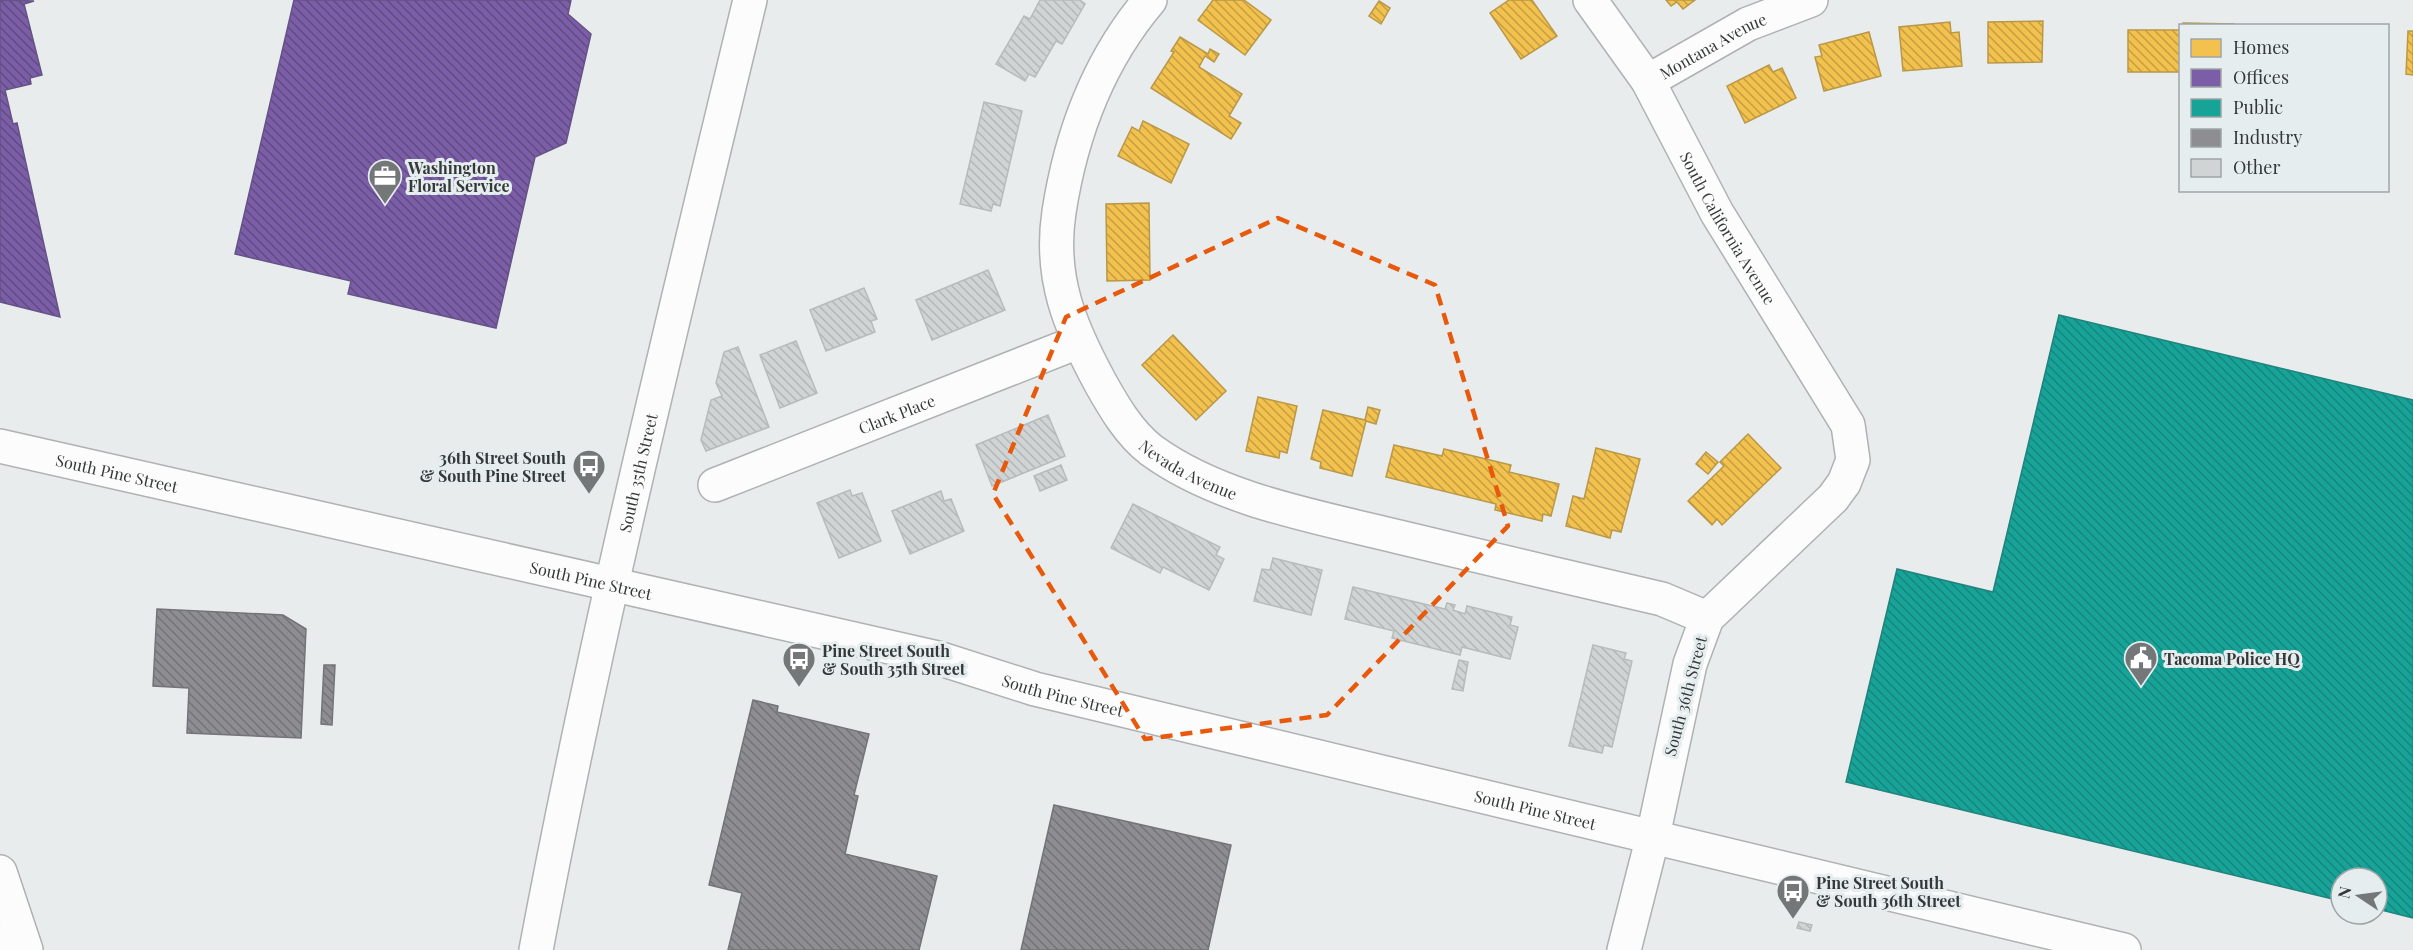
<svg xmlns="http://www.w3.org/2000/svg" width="2413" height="950" font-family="'Playfair Display',serif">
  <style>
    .homes { fill: url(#homes-back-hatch); stroke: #b99848; stroke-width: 1.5 }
    .offices { fill: url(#offices-back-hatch); stroke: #665386; stroke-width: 1.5 }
    .public { fill: url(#public-back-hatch); stroke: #20837c; stroke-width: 1.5 }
    .industry { fill: url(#industry-back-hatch); stroke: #737477; stroke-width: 1.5 }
    .building { fill: url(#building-back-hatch); stroke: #b8bbbc; stroke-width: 1.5 }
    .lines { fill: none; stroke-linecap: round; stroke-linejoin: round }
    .minor-casing { stroke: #afb2b2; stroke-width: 36 }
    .major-casing { stroke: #afb2b2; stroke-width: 36 }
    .minor { stroke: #fcfcfc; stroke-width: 33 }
    .major { stroke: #fcfcfc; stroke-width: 33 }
    .marked { fill: none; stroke: #e8590c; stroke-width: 4.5; stroke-dasharray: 12 8; stroke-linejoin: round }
    .labels { text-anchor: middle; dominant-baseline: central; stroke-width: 6; stroke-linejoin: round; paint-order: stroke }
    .street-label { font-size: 16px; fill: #353839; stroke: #e6edef }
    .poi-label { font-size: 16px; font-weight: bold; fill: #353839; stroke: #e6edef; text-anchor: start }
  </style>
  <defs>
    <pattern id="homes-back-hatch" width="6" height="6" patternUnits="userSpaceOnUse" patternTransform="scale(1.5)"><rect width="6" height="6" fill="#f2c14e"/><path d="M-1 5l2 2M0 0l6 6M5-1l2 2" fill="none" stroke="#c59e42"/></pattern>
    <pattern id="offices-back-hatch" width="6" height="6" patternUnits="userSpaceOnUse" patternTransform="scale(1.5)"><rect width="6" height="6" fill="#7b5ea7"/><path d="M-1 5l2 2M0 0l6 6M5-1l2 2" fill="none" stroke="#604b82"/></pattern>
    <pattern id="public-back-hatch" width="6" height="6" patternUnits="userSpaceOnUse" patternTransform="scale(1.5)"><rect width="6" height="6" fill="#17a398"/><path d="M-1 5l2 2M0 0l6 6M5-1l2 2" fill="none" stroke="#16867d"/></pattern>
    <pattern id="industry-back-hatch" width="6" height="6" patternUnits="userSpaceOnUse" patternTransform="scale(1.5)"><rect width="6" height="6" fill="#8d8d92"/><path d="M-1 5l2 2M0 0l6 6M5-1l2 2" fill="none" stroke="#747478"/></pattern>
    <pattern id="building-back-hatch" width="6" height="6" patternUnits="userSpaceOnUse" patternTransform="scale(1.5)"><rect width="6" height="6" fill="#d1d4d5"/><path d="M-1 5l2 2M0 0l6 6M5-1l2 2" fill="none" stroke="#b4b7b8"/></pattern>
  </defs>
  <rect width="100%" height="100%" fill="#e8eced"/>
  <g class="homes">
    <polygon points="1213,0 1244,0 1271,20 1245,55 1198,20"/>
    <polygon points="1509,0 1532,0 1557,36 1521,59 1490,13"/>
    <polygon points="1666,0 1695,0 1683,9 1677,2 1671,6"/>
    <polygon points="1379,1 1390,8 1381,24 1369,16"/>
    <polygon points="2043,21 2042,62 1988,63 1988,22"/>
    <polygon points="1950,22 1951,33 1959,32 1962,66 1903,71 1899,27"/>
    <polygon points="2183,23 2234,24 2234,26 2183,26"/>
    <rect x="2128" y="30" width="52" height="42"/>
    <polygon points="2408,31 2413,31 2413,75 2406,74"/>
    <polygon points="1869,32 1881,76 1824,91 1815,57 1822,56 1819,45"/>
    <polygon points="1180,37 1208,54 1210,49 1219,54 1214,62 1205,56 1199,67 1242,94 1229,116 1241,123 1231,139 1151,88 1174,52 1171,51"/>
    <polygon points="1769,65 1773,72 1782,68 1796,98 1745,123 1727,86"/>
    <polygon points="1143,121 1189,144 1171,183 1118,156 1132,127 1139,131"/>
    <polygon points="1149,203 1150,280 1107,281 1106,204"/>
    <polygon points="1173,335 1226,391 1196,420 1142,365"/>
    <polygon points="1258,397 1297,406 1287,453 1280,451 1279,458 1246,451"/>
    <polygon points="1368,407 1380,410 1376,424 1366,421 1352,476 1320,468 1321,462 1311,459 1323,410 1365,420"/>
    <polygon points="1748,434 1781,468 1722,525 1717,519 1712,525 1688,501 1724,466 1720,462"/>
    <polygon points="1394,445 1442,456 1444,449 1511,465 1509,472 1559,484 1551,516 1543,514 1542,521 1495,510 1496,504 1386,477"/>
    <polygon points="1596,448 1640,459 1621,532 1612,530 1610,538 1566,526 1573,496 1584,499"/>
    <polygon points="1706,452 1718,462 1708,474 1696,464"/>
  </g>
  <g class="offices">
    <polygon points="0,0 34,1 24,4 42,75 30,78 31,84 5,90 13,124 17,123 60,317 0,302"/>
    <polygon points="294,0 571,0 568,14 591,34 566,143 535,157 496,328 348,294 351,281 235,254"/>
  </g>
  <polygon class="public" points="2059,315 2413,400 2413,918 2377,909 2377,878 2341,878 2341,901 1846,782 1897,569 1993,592"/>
  <g class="industry">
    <polygon points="157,609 283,615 306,629 301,738 187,733 189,688 153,686"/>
    <polygon points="324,665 335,665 332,725 321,724"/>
    <polygon points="753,700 778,706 777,712 869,734 854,795 858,796 845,854 937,876 919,950 728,950 742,893 709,885"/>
    <polygon points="1054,805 1231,845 1208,950 1021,950"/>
  </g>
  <g class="building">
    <polygon points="1040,0 1080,0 1085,4 1062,44 1056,41 1035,77 1029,74 1025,81 996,64 1024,16 1030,19"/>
    <polygon points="984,102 1022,111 1000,206 993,204 991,211 960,204"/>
    <polygon points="988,270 1005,310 932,340 916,300"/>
    <polygon points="864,288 877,319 871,321 875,332 826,351 810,310"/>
    <polygon points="796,341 817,393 780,408 760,355"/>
    <polygon points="738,347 769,427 706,451 701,440 711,400 722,396 716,383 724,352"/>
    <polygon points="1048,415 1065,456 992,486 976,445"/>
    <polygon points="1061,465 1067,480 1040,491 1034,476"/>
    <polygon points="850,490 852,496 862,493 881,541 839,558 817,503"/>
    <polygon points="941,491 944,501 951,499 964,531 910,554 892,511"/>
    <polygon points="1133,504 1220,547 1216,555 1224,559 1209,590 1163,567 1160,573 1111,548"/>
    <polygon points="1273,558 1322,570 1311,615 1254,601 1262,569 1270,570"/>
    <polygon points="1353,587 1445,609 1447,603 1455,605 1453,610 1465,614 1467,606 1512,617 1510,625 1518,627 1510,659 1462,647 1460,655 1392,638 1394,631 1345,619"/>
    <polygon points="1593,645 1626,653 1624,659 1632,661 1612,747 1604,745 1602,753 1569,746"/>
    <polygon points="1459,660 1468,662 1463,691 1452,689"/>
    <polygon points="1799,922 1812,925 1810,931 1797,928"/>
  </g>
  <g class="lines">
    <g class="minor-casing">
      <g id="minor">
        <path id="s1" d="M1150,0C1099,60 1071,134 1059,212C1049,278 1070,327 1101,384C1114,407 1129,433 1151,450C1219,500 1318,517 1399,537C1487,558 1574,579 1662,599L1707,618"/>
        <path id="s2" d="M1590,0L1648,81L1717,213L1848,425L1853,460L1844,483L1833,498L1707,618L1690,664L1653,836L1624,950"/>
        <path id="s3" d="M1648,81L1748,24L1811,0"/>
        <path id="s4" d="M715,485L1078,342"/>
        <polyline points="0,944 20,934"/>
        <path id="s5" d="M536,950C596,631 674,316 750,0"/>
      </g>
    </g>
    <g class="major-casing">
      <g id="major">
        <path id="s6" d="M0,446L938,658L1035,689L2124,950"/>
        <polyline points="0,872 26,950"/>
      </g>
    </g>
    <use href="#minor" class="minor"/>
    <use href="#major" class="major"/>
  </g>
  <path class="marked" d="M1278,218L1435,285L1508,526L1327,715L1145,739L993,494L1066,317Z"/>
  <defs>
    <g id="office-pin" transform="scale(1.725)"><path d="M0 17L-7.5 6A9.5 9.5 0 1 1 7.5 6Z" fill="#747778" stroke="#e6edef"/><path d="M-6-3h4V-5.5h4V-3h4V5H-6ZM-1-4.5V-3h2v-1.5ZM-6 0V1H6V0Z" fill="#fff"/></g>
    <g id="bus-pin" transform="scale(1.725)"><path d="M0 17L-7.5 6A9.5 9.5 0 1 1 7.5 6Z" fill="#747778" stroke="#e6edef"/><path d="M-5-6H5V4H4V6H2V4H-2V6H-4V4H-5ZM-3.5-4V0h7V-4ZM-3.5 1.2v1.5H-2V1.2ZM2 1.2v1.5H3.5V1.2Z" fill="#fff"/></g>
    <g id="civic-pin" transform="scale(1.725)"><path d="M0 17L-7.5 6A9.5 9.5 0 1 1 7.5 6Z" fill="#747778" stroke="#e6edef"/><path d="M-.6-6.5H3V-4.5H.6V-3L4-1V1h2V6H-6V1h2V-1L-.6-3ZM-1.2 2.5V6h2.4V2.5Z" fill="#fff"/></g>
  </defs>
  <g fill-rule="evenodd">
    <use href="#office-pin" x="385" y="176"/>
    <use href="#bus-pin" x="589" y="466"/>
    <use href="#civic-pin" x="2141" y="658"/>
    <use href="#bus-pin" x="799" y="659"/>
    <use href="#bus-pin" x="1793" y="891"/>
  </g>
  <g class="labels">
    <g class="street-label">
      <text stroke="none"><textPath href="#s3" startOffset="74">Montana Avenue</textPath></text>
      <text stroke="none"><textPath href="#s2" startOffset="267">South California Avenue</textPath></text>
      <text stroke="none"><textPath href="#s4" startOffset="195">Clark Place</textPath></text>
      <text stroke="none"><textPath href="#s1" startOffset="540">Nevada Avenue</textPath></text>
      <text stroke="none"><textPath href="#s6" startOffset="120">South Pine Street</textPath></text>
      <text stroke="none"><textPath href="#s5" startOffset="488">South 35th Street</textPath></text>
      <text stroke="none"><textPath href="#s6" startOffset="606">South Pine Street</textPath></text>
      <text stroke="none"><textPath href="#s6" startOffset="1092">South Pine Street</textPath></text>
      <text transform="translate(1685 696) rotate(-75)">South 36th Street</text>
      <text stroke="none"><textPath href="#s6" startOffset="1578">South Pine Street</textPath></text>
    </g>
    <g class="poi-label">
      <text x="408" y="167">Washington<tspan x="408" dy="18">Floral Service</tspan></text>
      <text x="566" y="457" text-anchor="end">36th Street South<tspan x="566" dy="18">&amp; South Pine Street</tspan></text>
      <text x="822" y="650">Pine Street South<tspan x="822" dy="18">&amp; South 35th Street</tspan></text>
      <text x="2164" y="658">Tacoma Police HQ</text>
      <text x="1816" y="882">Pine Street South<tspan x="1816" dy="18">&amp; South 36th Street</tspan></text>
    </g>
  </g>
  <rect x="2179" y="24" width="210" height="168" fill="#e6edef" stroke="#9fa5a6" stroke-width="1.5"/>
  <rect x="2191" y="39" width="30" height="18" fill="#f2c14e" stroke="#9fa5a6" stroke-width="1.5"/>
  <text x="2233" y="54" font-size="18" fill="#353839">Homes</text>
  <rect x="2191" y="69" width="30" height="18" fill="#7b5ea7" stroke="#9fa5a6" stroke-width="1.5"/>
  <text x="2233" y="84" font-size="18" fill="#353839">Offices</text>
  <rect x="2191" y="99" width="30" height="18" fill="#17a398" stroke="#9fa5a6" stroke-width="1.5"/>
  <text x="2233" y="114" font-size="18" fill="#353839">Public</text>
  <rect x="2191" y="129" width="30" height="18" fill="#8d8d92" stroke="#9fa5a6" stroke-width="1.5"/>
  <text x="2233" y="144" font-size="18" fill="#353839">Industry</text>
  <rect x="2191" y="159" width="30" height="18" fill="#d1d4d5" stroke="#9fa5a6" stroke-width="1.5"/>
  <text x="2233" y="174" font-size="18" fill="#353839">Other</text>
  <g transform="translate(2359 896) rotate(283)"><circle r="28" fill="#e6edef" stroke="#9fa5a6" stroke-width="1.5"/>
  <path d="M0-4.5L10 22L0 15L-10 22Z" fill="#747778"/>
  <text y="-9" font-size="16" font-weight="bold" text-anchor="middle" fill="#353839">N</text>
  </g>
</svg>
